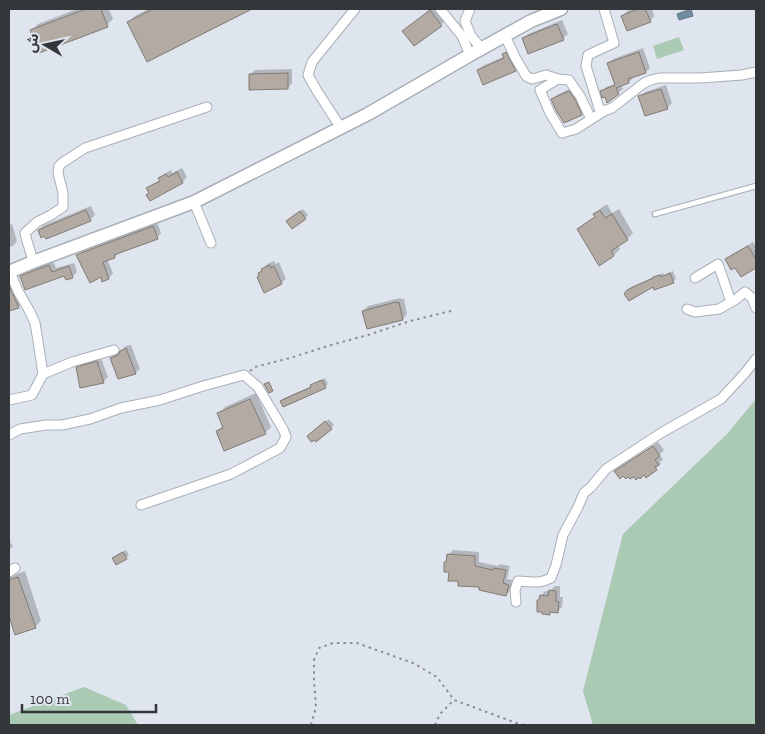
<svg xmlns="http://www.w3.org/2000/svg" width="765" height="734" font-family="'Zilla Slab','Noto Sans Arabic',serif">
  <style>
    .green { fill: #abcab3 }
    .water { fill: #718ea4; stroke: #5f7484 }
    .shadow { fill: #0003 }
    .building { fill: #b3aba3; stroke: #817a73 }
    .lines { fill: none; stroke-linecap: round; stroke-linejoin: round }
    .service-casing { stroke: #a8afb7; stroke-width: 7 }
    .minor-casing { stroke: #a8afb7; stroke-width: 11 }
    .secondary-casing { stroke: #a8afb7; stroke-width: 15 }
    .path { stroke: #8a8e94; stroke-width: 2; stroke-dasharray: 2.5 4; stroke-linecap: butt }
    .service { stroke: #fff; stroke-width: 4.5 }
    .minor { stroke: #fff; stroke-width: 9 }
    .secondary { stroke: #fff; stroke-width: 12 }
  </style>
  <rect width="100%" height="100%" fill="#dfe5ee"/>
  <g class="green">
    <polygon points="679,37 684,50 657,59 653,46"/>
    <polygon points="756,399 756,725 593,725 583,691 623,534 727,434"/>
    <polygon points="84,687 126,705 138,725 9,725 9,715"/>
  </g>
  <polygon class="water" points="691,9 693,16 679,20 677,14"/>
  <g class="shadow">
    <polygon points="77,9 109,9 113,19 107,25 32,30 38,24"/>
    <polygon points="149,9 249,9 148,61 128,23 135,16"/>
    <polygon points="431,9 437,9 445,20 441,25 404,31"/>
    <polygon points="633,9 652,9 654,16 650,21 622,16 627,11"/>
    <polygon points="562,20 568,34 563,38 523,39 528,34"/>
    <polygon points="643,48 650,68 646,72 633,76 633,78 629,82 621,85 623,89 618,93 602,92 606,87 615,84 608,63 613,59"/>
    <polygon points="508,50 520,65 515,70 478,70 483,66 505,56 504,54"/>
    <polygon points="292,69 292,83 288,88 250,75 255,70"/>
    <polygon points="666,85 672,103 667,108 640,97 645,92"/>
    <polygon points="574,87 586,109 581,114 552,99 557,95"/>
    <polygon points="182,168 187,177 183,182 150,200 150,192 148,188 153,184 160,180 160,178 164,174 171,170 172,173"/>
    <polygon points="607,204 612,213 619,209 633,233 627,239 618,245 620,249 614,255 600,264 578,229 585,223 596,216 595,214 601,208"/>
    <polygon points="91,206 95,215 90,220 39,230 44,225"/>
    <polygon points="303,209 308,215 305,218 290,218"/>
    <polygon points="157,222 161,233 157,238 119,252 115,257 107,259 113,273 109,278 103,280 101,275 78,255 82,251"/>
    <polygon points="12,224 17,241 13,246 9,247 9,225"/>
    <polygon points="753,242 756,247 756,267 741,276 736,266 727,259 731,255"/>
    <polygon points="53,261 56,268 74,263 77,272 72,277 65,275 22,276 26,272"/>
    <polygon points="274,261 276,264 279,262 286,279 281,283 260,276 259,273 267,264"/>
    <polygon points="673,271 676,279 673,281 628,290 631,287 663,273 664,275"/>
    <polygon points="9,279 23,302 19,307 9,310"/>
    <polygon points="400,298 401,299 404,299 407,314 403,319 367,328 363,311 368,306"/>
    <polygon points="131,345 140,369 135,373 111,358 116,353 121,351 126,346"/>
    <polygon points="101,358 108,377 103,382 77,368 82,363"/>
    <polygon points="325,378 328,384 325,387 281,401 284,398 312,386 314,383"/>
    <polygon points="256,393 271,427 265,433 218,431 223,425 219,414 225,407"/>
    <polygon points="329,419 334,425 331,428 311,434"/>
    <polygon points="658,442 664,450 659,455 663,459 660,462 661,464 646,476 645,474 634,475 616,471 620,467"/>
    <polygon points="9,541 13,546 9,550"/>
    <polygon points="126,550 129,555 126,558 114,558 116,555"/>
    <polygon points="453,550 479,552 479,562 498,566 500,564 510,566 507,579 513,580 511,590 506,595 460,580 450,571 446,562 448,560 448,555"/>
    <polygon points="25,571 41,621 35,627 16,634 9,612 9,577"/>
    <polygon points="555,586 560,586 560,597 563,597 562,607 557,612 551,611 549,614 541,599 541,596 545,591 550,591"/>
  </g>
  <g class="building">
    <polygon points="86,9 101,9 108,27 39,53 30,30"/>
    <polygon points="153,9 252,9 147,62 127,22"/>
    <polygon points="638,9 645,9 651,22 627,31 621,16"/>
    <polygon points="430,10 442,26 414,46 402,31"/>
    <polygon points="557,24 564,40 528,54 522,38"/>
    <polygon points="506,52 516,71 483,85 477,70 504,58 502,54"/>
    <polygon points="639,52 646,73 628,79 629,83 616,88 619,94 607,103 605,97 602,98 600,91 615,85 607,63"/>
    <polygon points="288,73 288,89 249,90 249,74"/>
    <polygon points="661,89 668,109 645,116 638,96"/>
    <polygon points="569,91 575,99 582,115 564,123 556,110 551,99"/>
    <polygon points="177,172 183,183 150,201 146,195 149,193 146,188 160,181 158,178 166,174 168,177"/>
    <polygon points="86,210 91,221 46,239 44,236 41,238 38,230"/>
    <polygon points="600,210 605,218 612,214 628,240 611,251 614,256 599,266 577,229 595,217 593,214"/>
    <polygon points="300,211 306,219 292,229 286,221"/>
    <polygon points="153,226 158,239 114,255 115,258 103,262 109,279 102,282 101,277 90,283 76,255"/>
    <polygon points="748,246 756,259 756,268 741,277 735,268 731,270 725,259"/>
    <polygon points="49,265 52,272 69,266 73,278 66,280 64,276 25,290 20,276"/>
    <polygon points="270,265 271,268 274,266 282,284 264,293 257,277 259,276 258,273 262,271 261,269"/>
    <polygon points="670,273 674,283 654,290 653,287 629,301 624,294 627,290 653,278 653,277 660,275 661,277"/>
    <polygon points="9,285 19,308 9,311"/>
    <polygon points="396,302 396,303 399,302 403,320 367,329 362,311"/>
    <polygon points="126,348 136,374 118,379 110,358 116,356 119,354 120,351"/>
    <polygon points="97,361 104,383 80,388 76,367"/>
    <polygon points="322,380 326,388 283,407 280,401 311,387 310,385"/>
    <polygon points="269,382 273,391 269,393 264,384"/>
    <polygon points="250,399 266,434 224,451 216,431 223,428 217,413"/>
    <polygon points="325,421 332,429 316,442 315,440 311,442 307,436"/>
    <polygon points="653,446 660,456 655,460 659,465 655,467 657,470 646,478 644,475 640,479 639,477 636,480 634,477 630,479 628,477 626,479 623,476 620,479 614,471"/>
    <polygon points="123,552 127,559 116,565 112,558"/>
    <polygon points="447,554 475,556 475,566 493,570 494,568 506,570 503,583 509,585 506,596 479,590 479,587 458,586 458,581 448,581 449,572 444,572 444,562 446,562"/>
    <polygon points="18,577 36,628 15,635 9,616 9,580"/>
    <polygon points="549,590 556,591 556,601 559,602 558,613 550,612 550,615 542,614 542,612 537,612 537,600 539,600 540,595 548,596"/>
  </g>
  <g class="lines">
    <g class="service-casing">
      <polyline id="service" points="655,214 756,186"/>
    </g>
    <g class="minor-casing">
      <g id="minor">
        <polyline points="440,9 462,36 470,55"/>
        <polyline points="470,9 465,21 471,36 481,48"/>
        <polyline points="604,9 614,43 588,55 586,66 599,108 604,111 612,108 644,83 651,80 659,78 700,78 742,75 756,72"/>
        <polyline points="505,36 515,57 526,76 532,79 546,75 558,79"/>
        <polyline points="591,119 580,96 569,80 558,79 540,90 550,113 562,133 576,129 604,111"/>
        <polyline points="341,128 317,91 308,75 312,62 355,9"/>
        <polyline points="194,202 211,243"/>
        <path d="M33,262C31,252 27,243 25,233L37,222L51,215L63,207V193L58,173L59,166L62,163L85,148L207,107"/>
        <polyline points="695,278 718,264 731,302"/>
        <polyline points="687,309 695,312 719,309 735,300 745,292 752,298 756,308"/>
        <polyline points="43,374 72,362 114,350"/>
        <polyline points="9,400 32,395 43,374 37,335 35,323 29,310 18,291 10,272"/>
        <polyline points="9,435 20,429 46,425 62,425 90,419 121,408 160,400 203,386 244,375 258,387 283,429 286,437 280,448 231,474 141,505"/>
        <polyline points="9,572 15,568"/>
        <path d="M516,602L515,590L518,581C533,581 537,585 551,578L556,565L563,535L578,507L584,493L591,487L606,469L661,433L721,399L745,373L756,359"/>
      </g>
    </g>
    <g class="secondary-casing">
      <polyline id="secondary" points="9,272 33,262 194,202 368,114 470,55 531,21 561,9"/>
    </g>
    <g class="path">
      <polyline points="250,371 255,367 290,358 331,345 368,335 410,321 455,310"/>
      <polyline points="311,725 316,707 314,681 314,660 319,648 333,643 357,643 413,663 437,677 454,700 519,724 525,725"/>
      <polyline points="435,725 440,714 454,700"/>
    </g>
    <use href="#service" class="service"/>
    <use href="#minor" class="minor"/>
    <use href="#secondary" class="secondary"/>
  </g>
  <rect width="765" height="734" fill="none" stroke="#34373a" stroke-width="20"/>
  <g transform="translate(45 45) rotate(279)" stroke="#dfe5ee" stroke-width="4" paint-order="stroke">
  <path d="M0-4L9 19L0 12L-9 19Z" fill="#34373a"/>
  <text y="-8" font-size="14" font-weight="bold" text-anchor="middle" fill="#34373a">ش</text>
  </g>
  <path d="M22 704v8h134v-8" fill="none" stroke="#34373a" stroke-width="2.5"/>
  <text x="30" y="704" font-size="15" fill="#34373a" stroke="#dfe5ee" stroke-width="4" paint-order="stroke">100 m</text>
</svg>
